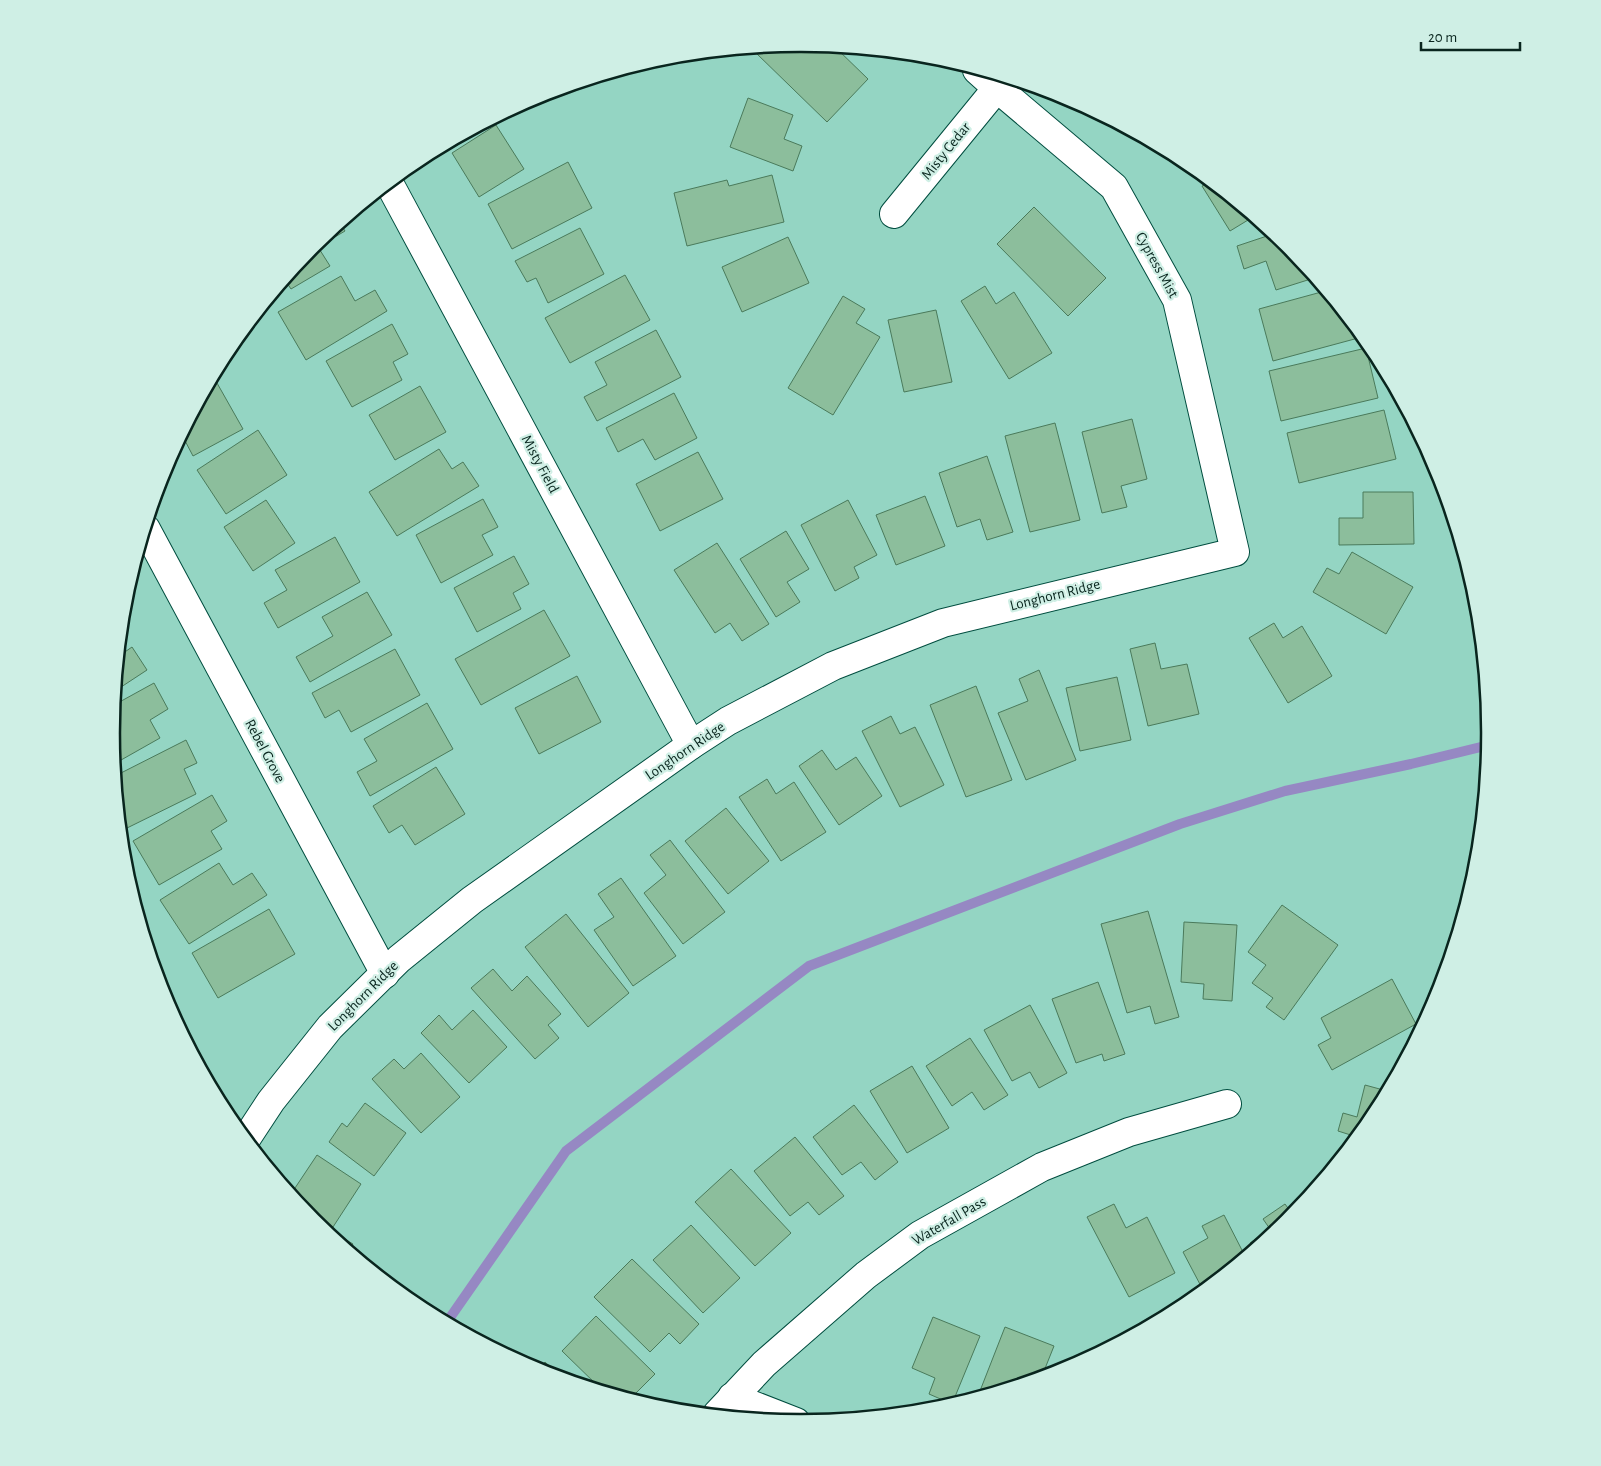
<svg xmlns="http://www.w3.org/2000/svg" width="1601" height="1466" font-family="'Alegreya Sans',sans-serif">
  <style>
    .lines { fill: none; stroke-linecap: round; stroke-linejoin: round }
    .stream { stroke: #9688c3; stroke-width: 10 }
    .building { fill: #8cbe9c; stroke: #4a7a5b }
    .minor-casing { stroke: #004d3f; stroke-width: 30 }
    .minor { stroke: #fff; stroke-width: 28 }
    .labels { text-anchor: middle; dominant-baseline: central; stroke-width: 4.5; stroke-linejoin: round; paint-order: stroke }
    .street-label { font-size: 15px; fill: #09251e; stroke: #cfefe5 }
    .rim { fill: none; stroke: #09251e; stroke-width: 2.5 }
  </style>
  <rect width="100%" height="100%" fill="#94d5c3"/>
  <g class="lines">
    <polyline class="stream" points="447,1322 566,1151 809,966 1180,824 1285,791 1411,764 1489,745"/>
  </g>
  <g class="building">
    <polygon points="801,44 835,47 868,79 827,122 756,53 761,48"/>
    <polygon points="748,98 793,115 784,139 802,146 793,171 730,147"/>
    <polygon points="496,125 524,169 479,197 452,153"/>
    <polygon points="568,162 592,208 512,249 488,204"/>
    <polygon points="772,175 784,222 687,246 674,193 727,180 729,186"/>
    <polygon points="1210,182 1253,217 1230,231 1202,186"/>
    <polygon points="1034,207 1106,278 1068,316 997,244"/>
    <polygon points="340,223 345,231 318,247 330,266 291,289 285,280 313,245"/>
    <polygon points="580,228 604,274 548,303 536,278 527,282 515,261"/>
    <polygon points="1273,234 1288,246 1314,278 1276,290 1266,261 1244,269 1237,246"/>
    <polygon points="788,237 809,283 742,312 722,267"/>
    <polygon points="625,275 650,320 570,363 545,318"/>
    <polygon points="341,276 355,301 375,290 387,311 306,360 278,312"/>
    <polygon points="985,286 996,304 1014,292 1052,353 1009,379 961,301"/>
    <polygon points="1325,291 1362,337 1273,361 1259,309"/>
    <polygon points="843,296 865,309 856,323 880,337 833,415 788,388"/>
    <polygon points="936,310 952,382 904,392 888,320"/>
    <polygon points="392,324 408,354 393,362 402,380 352,407 326,361"/>
    <polygon points="656,330 681,377 597,421 584,397 607,385 595,362"/>
    <polygon points="1366,348 1378,398 1281,421 1269,371"/>
    <polygon points="217,383 243,429 193,456 182,435 207,389"/>
    <polygon points="420,386 446,432 395,460 369,415"/>
    <polygon points="674,393 697,438 655,460 643,439 618,452 606,428"/>
    <polygon points="1384,410 1396,459 1299,483 1287,433"/>
    <polygon points="1132,419 1147,479 1121,486 1127,507 1102,513 1082,432"/>
    <polygon points="1055,423 1080,520 1030,532 1005,436"/>
    <polygon points="258,430 287,475 226,514 197,470"/>
    <polygon points="439,449 452,469 463,462 479,486 397,536 369,492"/>
    <polygon points="698,452 723,499 660,531 636,484"/>
    <polygon points="987,456 1013,532 987,540 980,519 957,527 939,473"/>
    <polygon points="1363,492 1413,492 1414,544 1339,545 1339,518 1363,518"/>
    <polygon points="925,496 945,546 896,565 876,515"/>
    <polygon points="483,499 498,527 482,535 493,555 441,583 416,535"/>
    <polygon points="266,500 295,543 253,571 224,527"/>
    <polygon points="848,500 877,555 854,567 859,578 835,591 801,525"/>
    <polygon points="786,531 809,569 787,582 800,602 776,617 740,559"/>
    <polygon points="335,537 360,582 278,628 264,603 287,590 275,570"/>
    <polygon points="717,543 769,624 742,641 730,623 715,633 674,570"/>
    <polygon points="1352,552 1413,587 1386,634 1313,592 1327,568 1339,574"/>
    <polygon points="514,556 529,584 513,593 521,609 477,632 454,588"/>
    <polygon points="367,592 392,635 310,682 296,657 333,636 322,617"/>
    <polygon points="544,610 570,656 481,705 455,659"/>
    <polygon points="1274,623 1283,638 1302,626 1332,676 1288,703 1249,638"/>
    <polygon points="1155,643 1161,669 1187,664 1199,714 1148,726 1130,649"/>
    <polygon points="132,647 147,670 115,691 119,656"/>
    <polygon points="395,649 420,695 351,732 339,710 325,718 312,693"/>
    <polygon points="1039,670 1076,760 1026,780 998,713 1028,701 1019,679"/>
    <polygon points="577,676 601,722 539,754 515,708"/>
    <polygon points="1117,677 1131,740 1080,751 1066,688"/>
    <polygon points="154,683 168,709 150,720 160,738 114,764 111,733 114,705"/>
    <polygon points="976,686 1012,780 966,797 930,705"/>
    <polygon points="427,703 453,749 370,796 357,772 377,761 364,739"/>
    <polygon points="891,716 900,734 915,727 944,785 900,807 862,731"/>
    <polygon points="186,740 197,763 184,769 196,794 125,829 120,819 115,776"/>
    <polygon points="822,750 836,770 856,757 882,796 839,825 799,766"/>
    <polygon points="436,767 465,814 415,845 402,825 389,833 373,806"/>
    <polygon points="767,779 776,794 794,782 826,832 781,861 739,797"/>
    <polygon points="212,795 227,821 211,831 222,849 159,885 133,841"/>
    <polygon points="726,808 769,861 728,894 685,841"/>
    <polygon points="670,840 725,912 683,944 644,893 666,875 650,855"/>
    <polygon points="219,863 233,885 252,873 267,895 189,944 160,900"/>
    <polygon points="621,878 676,956 633,986 594,930 614,917 598,894"/>
    <polygon points="1282,905 1338,945 1284,1020 1266,1007 1273,998 1252,983 1266,965 1248,952"/>
    <polygon points="269,909 295,954 218,998 192,953"/>
    <polygon points="1148,911 1179,1017 1155,1024 1150,1006 1127,1013 1101,924"/>
    <polygon points="566,914 629,993 588,1027 525,947"/>
    <polygon points="1184,922 1237,925 1232,1001 1203,999 1204,984 1181,982"/>
    <polygon points="493,969 512,991 527,976 561,1014 548,1025 559,1038 535,1059 471,988"/>
    <polygon points="1392,979 1416,1024 1332,1070 1318,1045 1331,1038 1321,1018"/>
    <polygon points="1098,982 1125,1054 1104,1061 1102,1054 1076,1063 1052,999"/>
    <polygon points="1030,1005 1067,1073 1039,1088 1030,1072 1012,1081 984,1030"/>
    <polygon points="473,1010 507,1047 469,1083 421,1033 439,1015 452,1030"/>
    <polygon points="970,1038 1008,1095 984,1110 972,1092 952,1106 926,1066"/>
    <polygon points="421,1053 460,1097 421,1133 372,1079 394,1059 404,1069"/>
    <polygon points="912,1066 949,1128 907,1153 870,1091"/>
    <polygon points="1365,1085 1387,1091 1373,1116 1357,1137 1338,1131 1343,1113 1357,1117"/>
    <polygon points="365,1103 406,1133 374,1176 329,1142 342,1123 347,1127"/>
    <polygon points="854,1105 898,1162 875,1180 861,1162 842,1175 813,1137"/>
    <polygon points="795,1137 844,1196 819,1215 808,1202 790,1216 754,1171"/>
    <polygon points="317,1155 361,1184 333,1227 303,1208 291,1194"/>
    <polygon points="731,1169 791,1233 755,1266 695,1202"/>
    <polygon points="1114,1204 1126,1228 1147,1217 1175,1273 1129,1297 1087,1217"/>
    <polygon points="1285,1204 1293,1215 1288,1221 1254,1248 1250,1243 1270,1229 1263,1219"/>
    <polygon points="1224,1215 1245,1256 1203,1290 1183,1252 1208,1238 1202,1226"/>
    <polygon points="312,1219 353,1244 349,1250 313,1220"/>
    <polygon points="691,1225 740,1278 703,1313 653,1260"/>
    <polygon points="632,1259 699,1324 680,1344 669,1333 650,1352 594,1297"/>
    <polygon points="596,1316 655,1374 631,1398 601,1389 562,1351"/>
    <polygon points="933,1317 980,1336 952,1404 929,1394 935,1378 912,1368"/>
    <polygon points="1005,1327 1054,1346 1042,1376 978,1396"/>
    <polygon points="545,1362 562,1378 538,1370"/>
  </g>
  <g class="lines">
    <g class="minor-casing">
      <g id="minor">
        <polyline points="389,183 691,745"/>
        <polyline points="894,214 997,88"/>
        <polyline points="146,529 385,974"/>
        <polyline points="246,1139 271,1101 330,1027 399,959 472,900 691,745 728,721 833,666 943,623 1235,552 1177,300 1114,187 997,88 977,70"/>
        <polyline points="732,1397 796,1422"/>
        <polyline points="717,1414 764,1364 866,1275 920,1235 1042,1167 1129,1132 1227,1104"/>
      </g>
    </g>
    <use href="#minor" class="minor"/>
  </g>
  <g class="labels">
    <g class="street-label">
      <text transform="translate(946 151) rotate(-51)">Misty Cedar</text>
      <text transform="translate(1157 265) rotate(61)">Cypress Mist</text>
      <text transform="translate(540 464) rotate(62)">Misty Field</text>
      <text transform="translate(1055 595) rotate(-14)">Longhorn Ridge</text>
      <text transform="translate(265 751) rotate(62)">Rebel Grove</text>
      <text transform="translate(685 751) rotate(-34)">Longhorn Ridge</text>
      <text transform="translate(363 996) rotate(-45)">Longhorn Ridge</text>
      <text transform="translate(949 1221) rotate(-30)">Waterfall Pass</text>
    </g>
  </g>
  <path d="M0 0H1601V1466H0ZM800 52H801A680 680 0 0 1 1481 732V734A680 680 0 0 1 801 1414H800A680 680 0 0 1 120 734V732A680 680 0 0 1 800 52Z" fill="#cfefe5" fill-rule="evenodd"/>
  <path class="rim" d="M800 52H801A680 680 0 0 1 1481 732V734A680 680 0 0 1 801 1414H800A680 680 0 0 1 120 734V732A680 680 0 0 1 800 52Z"/>
  <path d="M1421 42v8h99v-8" fill="none" stroke="#09251e" stroke-width="2.5"/>
  <text x="1428" y="42" font-size="15" fill="#09251e" stroke="#cfefe5" stroke-width="4" paint-order="stroke">20 m</text>
</svg>
